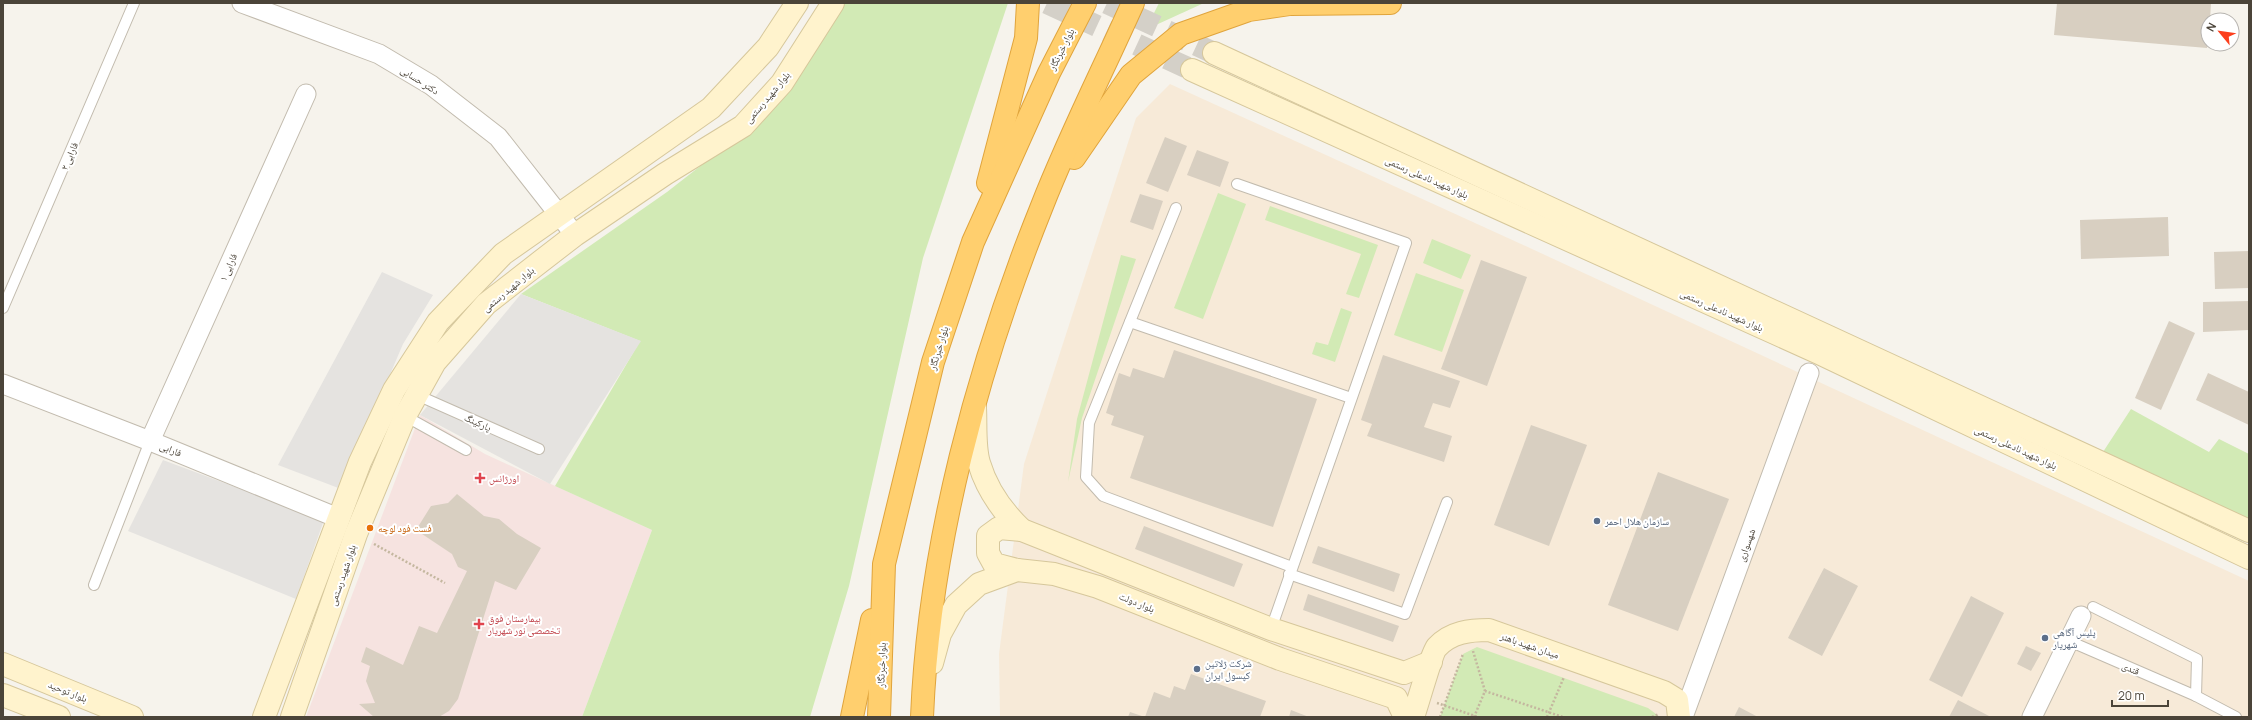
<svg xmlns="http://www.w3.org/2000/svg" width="2252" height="720" font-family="Manrope,'Noto Naskh Arabic',sans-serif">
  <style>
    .commercial { fill: #f7ead8 }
    .medical { fill: #f6e3e0 }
    .green { fill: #d2eab5 }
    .parking { fill: #e5e3e0 }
    .building { fill: #d8cfc1 }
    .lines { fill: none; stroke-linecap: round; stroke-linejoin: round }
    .secondary-tunnel { stroke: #d4d0c8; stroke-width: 22; stroke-dasharray: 22 11; stroke-linecap: butt }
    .lane-casing { stroke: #c2bbae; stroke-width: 12 }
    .street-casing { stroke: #c2bbae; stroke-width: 21 }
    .secondary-casing { stroke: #d6c79b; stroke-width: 24 }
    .highway-casing { stroke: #e0a43c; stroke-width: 24 }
    .path { stroke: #c4b79f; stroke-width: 2.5; stroke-dasharray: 2 2; stroke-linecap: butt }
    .lane { stroke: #fff; stroke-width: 10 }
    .street { stroke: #fff; stroke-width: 19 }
    .secondary { stroke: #fff3cd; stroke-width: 22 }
    .highway { stroke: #ffcf6e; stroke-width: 22 }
    .health-dot { fill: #e0444e; stroke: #fff; stroke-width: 1.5 }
    .service-dot { fill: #5c6f8a; stroke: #fff; stroke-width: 1.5 }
    .food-dot { fill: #e8710a; stroke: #fff; stroke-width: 1.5 }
    .labels { text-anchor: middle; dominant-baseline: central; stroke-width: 4; stroke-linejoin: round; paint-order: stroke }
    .street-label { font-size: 10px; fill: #4b4439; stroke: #fff }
    .health-label { font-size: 10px; fill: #be3a42; stroke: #fff; text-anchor: start }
    .service-label { font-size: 10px; fill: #4e5e75; stroke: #fff; text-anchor: start }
    .food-label { font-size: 10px; fill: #c56008; stroke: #fff; text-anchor: start }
  </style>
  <rect width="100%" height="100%" fill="#f6f3ec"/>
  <polygon class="commercial" points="1170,84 1532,249 2249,581 2249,717 1000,717 999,654 1024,464 1136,118"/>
  <polygon class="medical" points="420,415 485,454 652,530 582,717 306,717"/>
  <g class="green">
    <polygon points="844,3 1008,3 923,258 849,586 810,717 582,717 652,530 555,486 640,341 521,294 667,192 758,121"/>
    <polygon points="1159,3 1204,3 1158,24 1151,19"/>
    <polygon points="1218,193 1246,204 1203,319 1174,308"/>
    <polygon points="1270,206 1378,245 1359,298 1346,294 1361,254 1265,220"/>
    <polygon points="1432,239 1471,255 1461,279 1423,263"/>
    <polygon points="1121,255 1136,259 1082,418 1068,482 1077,419"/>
    <polygon points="1416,273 1464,290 1442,352 1394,335"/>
    <polygon points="1341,308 1352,312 1335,362 1312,354 1316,342 1328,345"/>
    <polygon points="2131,409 2209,452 2219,439 2249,454 2249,520 2103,452"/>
    <polygon points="1477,647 1648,708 1660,717 1440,717 1463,654"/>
  </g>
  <g class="parking">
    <polygon points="382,272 433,295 403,344 341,489 278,465"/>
    <polygon points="521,294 641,341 550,484 420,415"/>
    <polygon points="163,460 324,520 296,599 128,531"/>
  </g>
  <g class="building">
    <polygon points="2057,3 2211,3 2210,20 2208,20 2207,48 2054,35"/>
    <polygon points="1165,137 1187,146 1168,192 1146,183"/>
    <polygon points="1197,150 1229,162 1220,187 1187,175"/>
    <polygon points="1140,194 1163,201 1153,230 1130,222"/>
    <polygon points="2168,217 2169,256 2081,259 2080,220"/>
    <polygon points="2249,251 2249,288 2215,289 2214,252"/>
    <polygon points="1481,260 1527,277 1487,386 1441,369"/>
    <polygon points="2249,301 2249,330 2203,332 2203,302"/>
    <polygon points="2169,321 2195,333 2161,410 2135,398"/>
    <polygon points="1174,350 1317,399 1273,527 1130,478 1144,436 1111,425 1114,416 1106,413 1119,373 1130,377 1133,368 1164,378"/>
    <polygon points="1383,355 1460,381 1450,408 1433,403 1424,427 1452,436 1444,462 1367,436 1372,424 1361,420"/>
    <polygon points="2208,373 2249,392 2249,425 2196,400"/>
    <polygon points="1531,425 1587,445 1549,546 1494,525"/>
    <polygon points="1658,472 1729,499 1678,631 1608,605"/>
    <polygon points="457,494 484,516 499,519 517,534 541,548 516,590 495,581 458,699 449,711 439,717 374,717 359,704 375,703 366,681 370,666 361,662 366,647 403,665 419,626 437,633 467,571 458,567 452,554 416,530 431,506 448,503"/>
    <polygon points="1144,526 1243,564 1234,587 1135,549"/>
    <polygon points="1318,546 1400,574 1394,592 1312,563"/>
    <polygon points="1824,568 1858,586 1822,656 1788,638"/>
    <polygon points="1308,594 1399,626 1393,642 1303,610"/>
    <polygon points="1971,596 2004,613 1962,697 1929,680"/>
    <polygon points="2026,646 2041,653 2031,671 2017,664"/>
    <polygon points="1191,674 1266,701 1260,717 1145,717 1154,692 1170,698 1174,686 1185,690"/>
    <polygon points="1958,700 1991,717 1949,717"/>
    <polygon points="1739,707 1758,717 1734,717"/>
    <polygon points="1291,710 1309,717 1289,717"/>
    <polygon points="1130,712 1145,717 1128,717"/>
  </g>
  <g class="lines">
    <g class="secondary-tunnel">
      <polyline points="1047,3 1192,70"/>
      <polyline points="1107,3 1214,53"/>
    </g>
    <g class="lane-casing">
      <g id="lane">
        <polyline points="1237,184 1406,243 1271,629"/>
        <polyline points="1176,208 1089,423 1086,477 1103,496 1292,567"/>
        <polyline points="3,308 134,3"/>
        <polyline points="1130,322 1351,398"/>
        <polyline points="417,395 539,449"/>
        <polyline points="405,416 466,450"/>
        <polyline points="1289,574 1405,614 1447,502"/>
        <polyline points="94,585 150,441"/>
        <polyline points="2093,607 2197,659 2196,696"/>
        <polyline points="2069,641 2196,696 2236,717"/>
      </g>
    </g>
    <g class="street-casing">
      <g id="street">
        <polyline points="242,3 379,54 431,85 498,137 575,235"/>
        <polyline points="3,384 150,441 338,518"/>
        <polyline points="150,441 306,94"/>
        <polyline points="1683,717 1809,373"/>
        <polyline points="2032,717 2081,616"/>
      </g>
    </g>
    <g class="secondary-casing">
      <g id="secondary">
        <polyline points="1214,53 2249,531"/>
        <polyline points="1192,70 1819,353 2249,558"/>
        <path d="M975,408C976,425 974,447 979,463C987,490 1002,511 1022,530L1271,629L1404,673L1431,662"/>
        <polyline points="1017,570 994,564 988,553 988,536 999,528 1022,530"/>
        <polyline points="932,663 940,634 956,605 979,584 1017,570 1054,574 1098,587 1280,659 1396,698 1405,717"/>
        <polyline points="3,664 132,717"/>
        <polyline points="3,695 59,717"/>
        <polyline points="264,717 360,462 394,390 438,322 503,254 711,108 768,47 797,3"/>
        <polyline points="292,717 356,534 405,416 435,362 486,304 540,262 575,235 665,174 743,126 782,83 833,3"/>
        <path d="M1413,717C1417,706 1432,652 1437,647C1451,632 1470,630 1489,630L1664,692L1677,700L1679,717"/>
      </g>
    </g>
    <g class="highway-casing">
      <g id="highway">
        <polyline points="1074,158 1131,75 1181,34 1249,10 1290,4 1390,3"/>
        <polyline points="988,183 1026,38 1028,3"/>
        <polyline points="852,717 872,620"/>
        <polyline points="879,717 884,564 933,362 973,242 1049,73 1085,3"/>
        <path d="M922,717C929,545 978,365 1042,206C1069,137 1103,70 1133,3"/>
      </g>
    </g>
    <g class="path">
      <polyline points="374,544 445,583"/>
      <polyline points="1473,651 1485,691"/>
      <polyline points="1437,703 1478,717"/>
      <polyline points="1440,717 1463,654"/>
      <polyline points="1474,717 1485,691 1563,717"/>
      <polyline points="1547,717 1564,677"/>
      <polyline points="1652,717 1659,714"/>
    </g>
    <use href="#lane" class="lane"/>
    <use href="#street" class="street"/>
    <use href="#secondary" class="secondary"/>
    <use href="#highway" class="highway"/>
  </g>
  <g class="health-dot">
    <path d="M478 472h4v4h4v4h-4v4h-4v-4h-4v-4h4z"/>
    <path d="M477 618h4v4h4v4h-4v4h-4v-4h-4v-4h4z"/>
  </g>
  <g class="service-dot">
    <circle cx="1597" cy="521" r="4"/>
    <circle cx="2045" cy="638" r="4"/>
    <circle cx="1197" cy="669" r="4"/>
  </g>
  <circle class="food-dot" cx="370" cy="528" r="4"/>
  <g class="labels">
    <g class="street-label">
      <text transform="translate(1061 49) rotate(-63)">بلوار خبرنگار</text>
      <text transform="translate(420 80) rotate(33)">دکتر حسابی</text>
      <text transform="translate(767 97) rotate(-50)">بلوار شهید رستمی</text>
      <text transform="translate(69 156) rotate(-67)">فارابی ۲</text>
      <text transform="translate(1427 177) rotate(24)">بلوار شهید نادعلی رستمی</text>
      <text transform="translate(228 267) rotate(-66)">فارابی ۱</text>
      <text transform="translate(508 289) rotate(-40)">بلوار شهید رستمی</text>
      <text transform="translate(1722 310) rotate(24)">بلوار شهید نادعلی رستمی</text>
      <text transform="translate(938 348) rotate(-73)">بلوار خبرنگار</text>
      <text transform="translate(478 422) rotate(24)">پارکینگ</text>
      <text transform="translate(2016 447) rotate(25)">بلوار شهید نادعلی رستمی</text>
      <text transform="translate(171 449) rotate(22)">فارابی</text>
      <text transform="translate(1746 545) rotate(-70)">شهسواری</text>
      <text transform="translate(342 575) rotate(-71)">بلوار شهید رستمی</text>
      <text transform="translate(1137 602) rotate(22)">بلوار دولت</text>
      <text transform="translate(1530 645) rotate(19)">میدان شهید باهنر</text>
      <text transform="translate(881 665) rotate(-88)">بلوار خبرنگار</text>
      <text transform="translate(2131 668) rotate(24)">قندی</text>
      <text transform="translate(68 691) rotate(22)">بلوار توحید</text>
    </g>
    <g class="health-label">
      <text x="489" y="478">اورژانس</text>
      <text x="488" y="618">بیمارستان فوق<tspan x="488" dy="12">تخصصی نور شهریار</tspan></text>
    </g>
    <g class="service-label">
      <text x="1605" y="521">سازمان هلال احمر</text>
      <text x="2053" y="632">پلیس آگاهی<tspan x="2053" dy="12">شهریار</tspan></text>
      <text x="1205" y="663">شرکت ژلاتین<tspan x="1205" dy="12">کپسول ایران</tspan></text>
    </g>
    <g class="food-label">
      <text x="378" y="528">فست فود لوچه</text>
    </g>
  </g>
  <rect width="2252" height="720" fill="none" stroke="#4b4439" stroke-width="8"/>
  <g transform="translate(2220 32) rotate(299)"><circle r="19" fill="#ffffff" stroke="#b7b4b0"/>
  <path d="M0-3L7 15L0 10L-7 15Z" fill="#fc3f1d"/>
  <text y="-6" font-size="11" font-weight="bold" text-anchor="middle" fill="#4b4439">N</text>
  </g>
  <path d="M2112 700v6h56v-6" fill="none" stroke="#4b4439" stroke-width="2"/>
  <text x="2118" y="700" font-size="12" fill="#4b4439" stroke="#ffffff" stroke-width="3" paint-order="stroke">20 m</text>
</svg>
